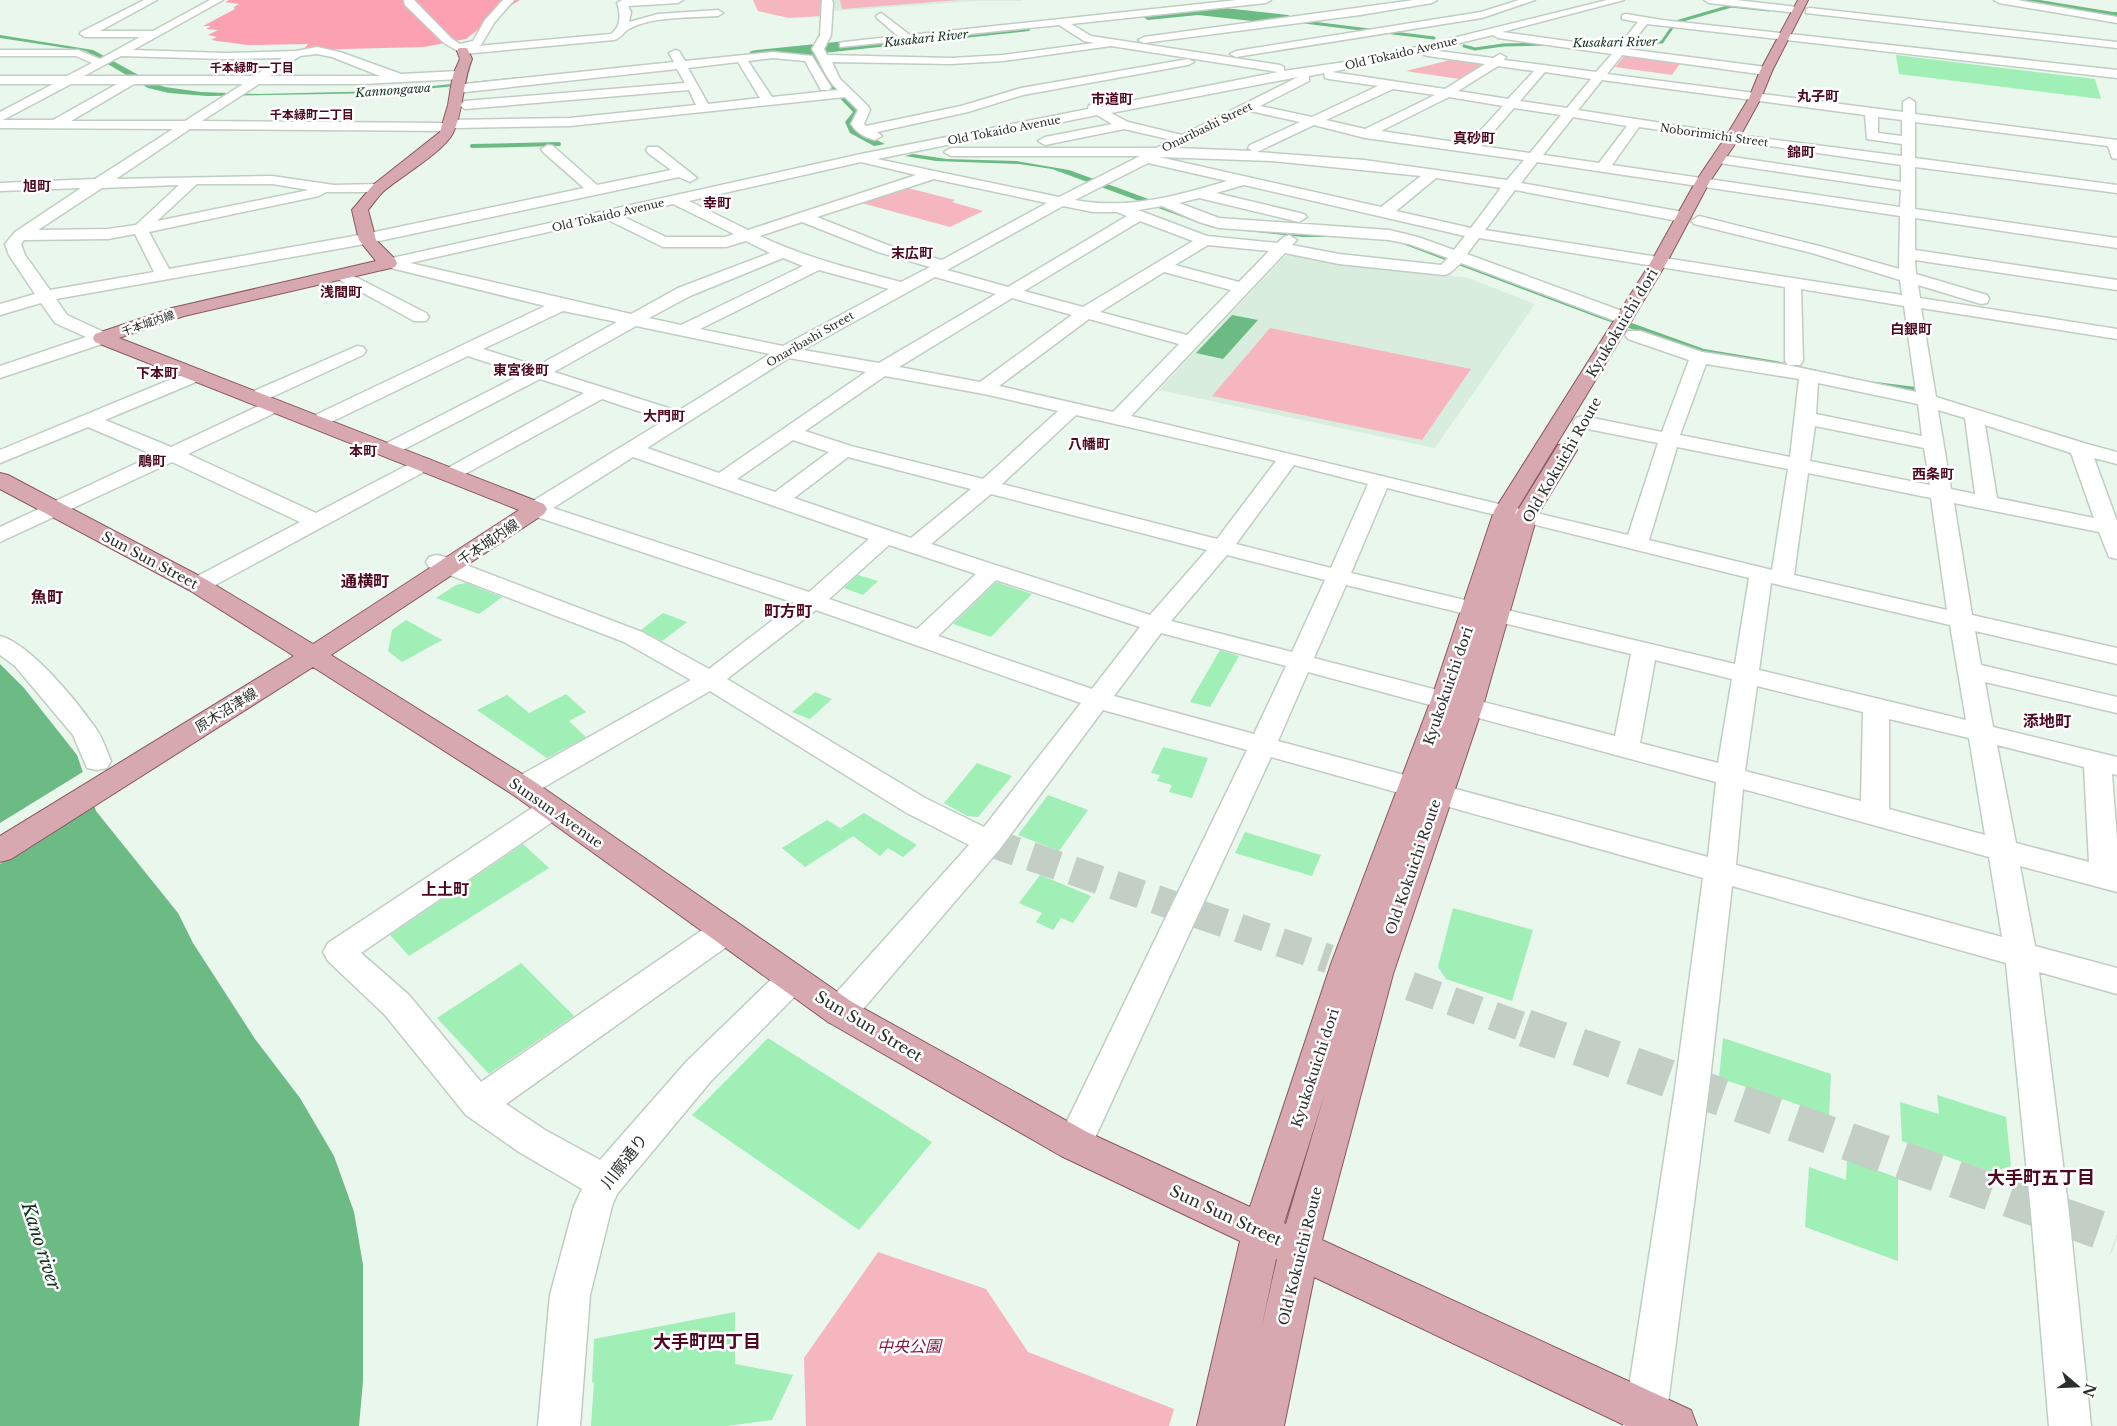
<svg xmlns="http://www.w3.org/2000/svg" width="2117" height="1426" font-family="'Libre Baskerville','Noto Sans JP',serif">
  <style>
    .built { fill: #d8eddd }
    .green { fill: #f6b6c0 }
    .forest { fill: #fca1b2 }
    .water { fill: #6cba84 }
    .pier { fill: #e9f7ec }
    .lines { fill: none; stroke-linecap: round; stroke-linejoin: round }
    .stream-far1 { stroke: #6cba84; stroke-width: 3 }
    .stream { stroke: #6cba84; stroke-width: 4 }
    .river { fill: #6cba84; fill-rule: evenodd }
    .building { fill: #a0efb7 }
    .minor-tunnel-far1 { stroke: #c3cfc5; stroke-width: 29; stroke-dasharray: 29 15; stroke-linecap: butt }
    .minor-tunnel { stroke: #c3cfc5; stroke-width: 38; stroke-dasharray: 38 19; stroke-linecap: butt }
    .minor-casing { stroke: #c0cdc3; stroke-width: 3 }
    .major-casing { stroke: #8a5860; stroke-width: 2 }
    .minor { fill: #fff; fill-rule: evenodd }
    .major { fill: #d8a8b1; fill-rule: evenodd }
    .labels { text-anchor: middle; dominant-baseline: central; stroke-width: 5; stroke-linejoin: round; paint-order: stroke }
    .far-street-label { font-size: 11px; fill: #2a2f2b; stroke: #fff }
    .far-water-label { font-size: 12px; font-style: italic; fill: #12331e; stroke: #fff }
    .far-neighbourhood-label { font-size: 12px; font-weight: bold; fill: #4e091f; stroke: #fff }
    .far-quarter-label { font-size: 14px; font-weight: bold; fill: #4e091f; stroke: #fff }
    .street-label { font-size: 14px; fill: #2a2f2b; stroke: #fff }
    .quarter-label { font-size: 16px; font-weight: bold; fill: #4e091f; stroke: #fff }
    .near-street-label { font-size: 16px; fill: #2a2f2b; stroke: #fff }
    .near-park-label { font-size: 16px; font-style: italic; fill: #831b3b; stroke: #fff }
    .near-neighbourhood-label { font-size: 18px; font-weight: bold; fill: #4e091f; stroke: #fff }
    .near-water-label { font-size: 18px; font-style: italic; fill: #12331e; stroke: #fff }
  </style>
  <rect width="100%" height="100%" fill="#e9f7ec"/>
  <g class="built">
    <polygon points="831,0 1021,0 1023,1 975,1 834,11"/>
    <polygon points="1289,252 1384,268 1468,278 1535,304 1435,448 1159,390"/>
  </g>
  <g class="green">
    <polygon points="753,0 823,0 822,16 789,18 758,11"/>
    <polygon points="840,0 959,0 842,9"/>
    <polygon points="1625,55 1681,62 1672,75 1615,67"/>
    <polygon points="1454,59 1483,64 1459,79 1406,71"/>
    <polygon points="904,187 955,200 952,202 983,211 950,227 858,202"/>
    <polygon points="1270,328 1471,369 1422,440 1212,396"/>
    <polygon points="878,1252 986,1289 1028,1352 1174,1409 1169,1426 806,1426 804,1358"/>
  </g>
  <polygon class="forest" points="229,0 520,0 502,11 466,39 424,47 303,50 308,44 247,45 211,40 217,37 208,35 218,30 206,29 211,26 203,26 235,9 234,7 239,4 225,2"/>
  <g class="water">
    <polygon points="2016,0 2040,0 2113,12 2117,12 2117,17"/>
    <polygon points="0,35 93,50 153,83 165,87 201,92 259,94 384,91 521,77 569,75 768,52 810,50 827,68 858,110 855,119 856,130 885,144 874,146 850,133 845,122 853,112 833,91 817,64 808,55 785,54 383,93 207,96 169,93 148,88 86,51 0,38"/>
    <polygon points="913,154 947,159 1016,161 1069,170 1214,223 1390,236 1704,349 1776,361 1868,381 1916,387 1917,393 1712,356 1602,319 1400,243 1365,237 1303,237 1210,227 1052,169 1019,164 936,161 905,156"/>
    <polygon points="1232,315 1258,320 1223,359 1196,353"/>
    <polygon points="0,664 24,688 77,755 96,811 178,913 193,943 255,1039 300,1098 334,1156 354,1212 363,1265 363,1381 359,1426 0,1426"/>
  </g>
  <polygon class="pier" points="86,770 96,803 0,864 0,823"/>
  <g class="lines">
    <g class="stream-far1">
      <polyline points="1296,21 1434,38"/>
      <polyline points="1568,43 1662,42 1676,22 1731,6 1769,10"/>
      <polyline points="1464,46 1475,49 1503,45 1554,44"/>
    </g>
    <polyline class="stream" points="472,146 559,144"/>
    <g class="river">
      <polygon points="1198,5 1288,15 1296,20 1288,25 1198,15 1148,20 1140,15 1148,10"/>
      <polygon points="1023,23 1029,25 1031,28 1029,31 757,60 751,59 748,55 751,51 757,50"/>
    </g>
  </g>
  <g class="building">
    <polygon points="1896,55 2095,79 2101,99 1899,74"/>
    <polygon points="858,575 878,581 863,595 844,588"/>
    <polygon points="996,582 1032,594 991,637 953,624"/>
    <polygon points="466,583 481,589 502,597 479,614 436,598 456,585"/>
    <polygon points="663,613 687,622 662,641 641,630"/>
    <polygon points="406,620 442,640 402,662 388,651 392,630"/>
    <polygon points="1220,650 1239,656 1210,707 1190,702"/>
    <polygon points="815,692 832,699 810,719 792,712"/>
    <polygon points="566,694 586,712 569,721 586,737 547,758 477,710 507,695 529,713"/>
    <polygon points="1163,747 1208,758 1192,798 1169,792 1172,785 1157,781 1160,775 1151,773"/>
    <polygon points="977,763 1012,776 978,817 967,816 944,803"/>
    <polygon points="1048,795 1088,810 1059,851 1018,835"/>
    <polygon points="864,813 917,845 903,857 888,848 880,856 853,836 805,867 782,848 827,820 848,833 841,828"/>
    <polygon points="1245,832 1321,855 1312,876 1235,853"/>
    <polygon points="523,844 549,868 409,956 390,935"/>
    <polygon points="1040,875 1091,896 1073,923 1061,918 1053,930 1036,922 1042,913 1019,903"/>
    <polygon points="1453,908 1533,930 1512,1001 1446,979 1438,967"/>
    <polygon points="521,963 574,1016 489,1074 437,1018"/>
    <polygon points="768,1038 932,1142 859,1230 692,1115"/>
    <polygon points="1723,1038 1831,1074 1829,1115 1719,1078"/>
    <polygon points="1937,1095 2006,1117 2011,1166 1992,1172 1902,1141 1900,1102 1939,1114"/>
    <polygon points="1847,1159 1898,1178 1898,1261 1805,1227 1809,1167 1846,1180"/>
    <polygon points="735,1312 735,1364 793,1375 772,1420 727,1426 591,1426 594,1382 592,1383 594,1339"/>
  </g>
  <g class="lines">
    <g class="minor-tunnel-far1">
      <polyline points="989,842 1329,959"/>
      <polyline points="1410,986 1529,1029"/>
    </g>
    <polyline class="minor-tunnel" points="1525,1028 2117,1236"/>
    <g class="minor-casing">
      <g id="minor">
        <path d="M144,0H157L100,31H153L210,0H223L133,50L225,53L296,51L317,47L340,52L401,74L459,71L465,75L459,79L363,84H259L202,121L445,123L451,120L570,118L696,105L689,90L465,109L459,105L465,101L685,83L677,69L456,93L450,89L456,85L674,62L669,53L675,50L679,51L685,61L773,52L812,56L831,87L829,90H821L805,61L773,58L748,61L772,97L838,90C826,79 821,63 812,49L820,35L822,0H832L833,3L831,35L824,49L827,55L951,58L1003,55L1094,43L1084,41L1059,25L840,47V43L844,42L898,36L877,18L876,16L881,13L910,35L1237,0H1271L1266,3L1071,24L1091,36L1280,65L1284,67V71L1372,58L1607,0H1624L1502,32L1617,48L1638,22L1622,19V15L1626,14L1662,20L2117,70V78L1647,24L1627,49L1766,67L1772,71L1766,75L1622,55L1607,74L1903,112V102L1909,98L1915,102V114L2117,140V159L2112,158L2108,146L1915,122V158L2117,185V193L1915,167V209L2117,238V248L1915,218V250L2117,280V290L1915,260L1916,274L1987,295L1989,299L1987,303L1981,304L1918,285L1920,298L2117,329V339L1921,308L1936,397L2087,444L2117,452V464L2094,458L2117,521V559L2109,557L2099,532L1954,503L1972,615L2117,648V664L1975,631L1981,665L2117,697V713L1985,682L1993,727L2117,757V775L2112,774L2117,840V892L2020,866L2035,946L2117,968V994L2039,972L2069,1213L2091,1426H2049L2031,1213L2006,963L1732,886L1709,1088L1665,1426H1623L1675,1088L1703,878L1271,757L1087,1155L1074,1160L1061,1155L1056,1144L1247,750L1103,710L999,850L852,1022L840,1026L828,1022L823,1012L828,1002L969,845L905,812L710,691L532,794L522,797L512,794L508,787L512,780L691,680L624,642L429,567L426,562L429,557L437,555L445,557L642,632L709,669L795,603L528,514L525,509L528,504L665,420L602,399L456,479L449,481L442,479L439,475L442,471L584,393L540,379L395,454L388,456L381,454L378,450L381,446L522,374L468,356L323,426H309L306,422L309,418L545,306L383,266L381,263L383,260L861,154L1088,109L1089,105L1100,107L1278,72L1111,46L1003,61L951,64L832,62L840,79L868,106L870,110L864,124L866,126L961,106L1021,88L1188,59L1194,62L1188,65L1023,95L968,112L877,132L882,136L875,140C864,137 857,133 851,124L858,110L845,97L570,126L455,128L449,131L190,129L116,179L272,176L334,185L378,184L385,188L378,192H326L319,196L149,232L169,269L365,234L584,188L543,152L541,149L548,145L553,146L597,185L671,170L648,153L646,150L648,147H658L697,178L690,182L679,177L365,244L56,299L67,315L108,334L111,338L108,342L0,378V366L86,337L55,323L41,303L0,315V304L35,294L9,255L5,244L15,232L81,188L0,191V183L95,179L173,129L0,128V112L53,84H0V76H67L92,63L76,56H0V50H78L100,59L140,37H85L80,34L81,32ZM1493,35L1498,38L1612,54L1596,72L1504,60L1506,57L1500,54L1493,58L1430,50ZM1423,52L1424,55L1428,56L1485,64L1445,89L1332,72ZM317,54L332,57L380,76H270L300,56ZM121,56L225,59L282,58L254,76H84ZM738,62L760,98L708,104L688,68ZM1498,66L1534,71L1508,99L1458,91ZM1545,72L1591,79L1567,108L1520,101ZM1324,73L1325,78L1329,79L1378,86L1312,117L1260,106L1309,81V76ZM1298,77L1182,135L1128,122L1111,113ZM1602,80L1865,115L1867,139L1902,144V156L1745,136L1578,110ZM71,84H117L53,120H3ZM134,84H243L185,121H71ZM1393,89L1435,95L1365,129L1326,120ZM1449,97L1503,106L1468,144L1381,131ZM1514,108L1561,115L1530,153L1481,146ZM1250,111L1300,122L1250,145L1248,148L1252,151L1176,148ZM1097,115L1112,124L1045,137L1038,141L1045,145L1124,129L1172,140L1156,148H951L944,152L951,156H1140L1059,197L877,159ZM1573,117L1627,126L1599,163L1543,155ZM1878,117L1902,120V136L1878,133ZM1314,125L1365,138L1524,160L1507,180L1364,160L1257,152ZM1639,127L1901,165V182L1719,155L1712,159L1719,163L1901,190L1900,207L1612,165ZM1159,157L1272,161L1421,176L1381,207ZM861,162L916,175L748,230L689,201ZM1537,162L1900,216L1899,269L1823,247L1699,216L1691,221L1694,224L1812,253L1900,280L1902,295L1485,230L1515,190L1683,222L1691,217L1683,212L1521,183ZM1148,163L1227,181C1178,196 1126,210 1075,200ZM1436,178L1501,188L1471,228L1396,211ZM934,179L1047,203L942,260L890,246L817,217ZM197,184H272L309,190L157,221ZM179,185L136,225L108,229L38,230L102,188ZM1244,185L1465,236L1454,250L1418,237L1389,230L1219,218L1179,203L1199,198L1299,222L1307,217L1304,214L1216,193ZM673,204L734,234L725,237H666L622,216ZM1063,206L1093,212H1117L1127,216L1008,287L947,270ZM1162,206L1199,222L1219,228L1389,240L1409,244L1448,258L1441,265L1339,254L1292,245L1297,240L1289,235L1284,237L1277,243L1207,236L1138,210ZM606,219L663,247H726L746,241L770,253L678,288L631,314L410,263ZM1140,221L1193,241L1083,307L1024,291ZM802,222L878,252L930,267L901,282C853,269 806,258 760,236ZM135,234L154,272L50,290L25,255L21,244L24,240L108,239ZM1479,238L1785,287V361L1788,365H1800L1803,361L1801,289L1904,306L1916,392L1787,365L1702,352L1640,331H1628L1625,335L1628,339L1689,360L1662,432L1583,416L1576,418L1573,422L1576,426L1583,428L1658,443L1628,535L1131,416L1285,253L1339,264L1444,275L1450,273L1461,263L1618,322H1630L1633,318L1630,314L1467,254ZM1208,245L1269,251L1239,282L1175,265ZM783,258L803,266L681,325L649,318L690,296ZM819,270L889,289L783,346L700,329ZM1164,272L1231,290L1187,335L1100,312ZM935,277L996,294L879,363L803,350ZM1012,298L1072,315L980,382L899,367ZM563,311L617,322L537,366L483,349ZM1089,319L1179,344L1113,412L999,386ZM636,326L770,354L678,411L554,372ZM789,358L866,372L719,473L647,448ZM1706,364L1799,379L1790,457L1680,435ZM885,376L984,394L1058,411L983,479L851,446L805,431ZM1818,383L1918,404L1922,436L1816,414ZM1938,410L1965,418L1975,494L1951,489ZM1076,415L1276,461L1217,539L1002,484ZM1985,425L2071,453L2094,518L1997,498ZM1815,426L1924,448L1930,485L1810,461ZM793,440L829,452L775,492L737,479ZM1677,447L1788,469L1772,570L1649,540ZM633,457L869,539L809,592L553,508ZM848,457L971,489L911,538L794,498ZM1294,465L1368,484L1331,568L1236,544ZM1808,473L1931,498L1947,610L1794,575ZM1387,488L1749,578L1735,664L1351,573ZM991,494L1207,550L1150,615L931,544ZM889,545L976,574L917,629L829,599ZM1227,555L1325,580L1292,652L1171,621ZM996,580L1140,627L1092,689L938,636ZM1771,583L1950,625L1966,720L1759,670ZM1346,585L1631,654L1615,736L1314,658ZM816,610L1081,703L984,827L925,798L727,679ZM1161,633L1286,666L1254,734L1114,696ZM1655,660L1732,679L1718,763L1640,743ZM1308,672L1716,782L1708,857L1278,741ZM1757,686L1863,712L1861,801L1745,771ZM1889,719L1969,738L1985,835L1889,809ZM1997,745L2084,767L2089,862L2016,843ZM1743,789L1989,857L2002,937L1736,865Z"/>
        <path d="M404,0H414L452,39L460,44L473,41L485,20L503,0H514L494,23L481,45L478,46L611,34C621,27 621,13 617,3L622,0H683L678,3L628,6L631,12L629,22L658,14L718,10L723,13L718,16C692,18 651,16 629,29C623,32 622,38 614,40L463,54L444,43L405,5Z"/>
        <polygon points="1414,0 1437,0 1432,3 1360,15 1144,43 1138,40 1144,37"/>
        <polygon points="1519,0 1535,0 1482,18 1236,57 1230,54 1236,51 1481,12"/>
        <polygon points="1704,0 1736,0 1797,7 1802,10 1797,13 1709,3"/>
        <polygon points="1994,0 2017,0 2117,17 2117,23 1999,3"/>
        <polygon points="1810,8 2117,42 2117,48 1806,13 1806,9"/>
        <polygon points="342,270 426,313 429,317 426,321 414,321 336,278 334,275"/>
        <polygon points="357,346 363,347 366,351 363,355 261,402 247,402 244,398 247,394"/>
        <polygon points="196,369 203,371 205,375 203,379 105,420 171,447 267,402 281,402 284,406 281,410 188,454 316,513 417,460 424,458 431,460 434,464 431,468 206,590 198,592 190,590 186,585 190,580 300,522 172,462 0,542 0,527 154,455 88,427 0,463 0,450"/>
        <path d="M0,636C30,644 76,700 94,726C102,736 106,749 111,761L107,768L97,770L87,768L73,735L15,666L0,655Z"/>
        <polygon points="551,799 561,802 565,809 561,816 361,953 409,995 481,1082 714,922 725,919 736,922 741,931 736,940 506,1104 545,1130 600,1160 687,1061 781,970 792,966 803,970 808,979 803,988 711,1081 617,1194 612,1206 590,1295 580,1426 538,1426 550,1295 574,1206 582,1189 519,1152 466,1115 385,1015 328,961 323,952 328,943 541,802"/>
      </g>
    </g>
    <g class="major-casing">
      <path id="major" d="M1798,0H1808L1772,71L1761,98L1739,138L1710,181L1667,262L1516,511L1515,515L1558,445L1566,444L1574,445L1577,450L1537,516L1483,706L1393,974L1322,1240L1691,1410L1697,1426H1626L1314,1277L1284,1426H1197L1240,1241L1061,1156L828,1022L512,794L313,667L11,859L0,862V836L294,656L189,590L0,489V473L8,475L207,580L313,644L519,510L95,342L93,338L95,334L172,308L376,261L359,240L352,210L373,185L440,132L448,105L453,75L460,59L457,51L459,48H467L472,59C462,83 464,110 453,133C444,151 402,176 385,190C379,195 373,204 368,210L376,240L395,259L397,263L395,267L184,316L119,338L544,504L547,509L544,514L331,655L532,780L852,1002L1087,1132L1250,1207L1331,964L1431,700L1494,511L1651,262L1696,181L1725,138L1749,98L1760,71ZM1325,1093L1286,1224L1284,1223ZM1276,1259H1277L1261,1330Z"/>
    </g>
    <use href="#minor" class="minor"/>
    <use href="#major" class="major"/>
  </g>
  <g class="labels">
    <g class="far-street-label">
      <text transform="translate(1401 53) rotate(-13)">Old Tokaido Avenue</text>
      <text transform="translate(1207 127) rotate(-26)">Onaribashi Street</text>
      <text transform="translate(1004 130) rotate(-11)">Old Tokaido Avenue</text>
      <text transform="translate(1714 135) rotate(8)">Noborimichi Street</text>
      <text transform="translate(608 215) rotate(-13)">Old Tokaido Avenue</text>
      <text transform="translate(148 323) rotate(-19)">千本城内線</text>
      <text transform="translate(810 339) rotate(-30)">Onaribashi Street</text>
    </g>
    <g class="far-water-label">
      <text transform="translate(926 38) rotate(-6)">Kusakari River</text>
      <text transform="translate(1615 42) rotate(-1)">Kusakari River</text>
      <text transform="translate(393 90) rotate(-4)">Kannongawa</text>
    </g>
    <g class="far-neighbourhood-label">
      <text x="252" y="67">千本緑町一丁目</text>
      <text x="312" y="114">千本緑町二丁目</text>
    </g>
    <g class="far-quarter-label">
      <text x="1818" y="96">丸子町</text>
      <text x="1112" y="99">市道町</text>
      <text x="1474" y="138">真砂町</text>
      <text x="1801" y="152">錦町</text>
      <text x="37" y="186">旭町</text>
      <text x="717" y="203">幸町</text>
      <text x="912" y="253">末広町</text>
      <text x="341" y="292">浅間町</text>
      <text x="1911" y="329">白銀町</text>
      <text x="521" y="370">東宮後町</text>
      <text x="157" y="373">下本町</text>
      <text x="664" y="416">大門町</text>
      <text x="1089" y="444">八幡町</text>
      <text x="363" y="451">本町</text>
      <text x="152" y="461">鵰町</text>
      <text x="1933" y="474">西条町</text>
    </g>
    <g class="street-label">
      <text transform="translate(1622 323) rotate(-59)">Kyukokuichi dori</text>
      <text transform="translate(1562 460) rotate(-60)">Old Kokuichi Route</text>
      <text transform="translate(488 542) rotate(-34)">千本城内線</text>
      <text transform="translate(150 560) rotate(28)">Sun Sun Street</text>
      <text transform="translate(1448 686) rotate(-71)">Kyukokuichi dori</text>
      <text transform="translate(226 710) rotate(-32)">原木沼津線</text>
      <text transform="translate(556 813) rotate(35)">Sunsun Avenue</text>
      <text transform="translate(1413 867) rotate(-71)">Old Kokuichi Route</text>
      <text transform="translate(1315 1068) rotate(-72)">Kyukokuichi dori</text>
      <text transform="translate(1300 1256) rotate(-76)">Old Kokuichi Route</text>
    </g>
    <g class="quarter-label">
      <text x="365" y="581">通横町</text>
      <text x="47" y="597">魚町</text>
      <text x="788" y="611">町方町</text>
      <text x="2047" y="721">添地町</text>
      <text x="445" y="889">上土町</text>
    </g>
    <g class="near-street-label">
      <text transform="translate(869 1026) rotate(31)">Sun Sun Street</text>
      <text transform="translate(624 1161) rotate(-52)">川廓通り</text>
      <text transform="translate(1226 1215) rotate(25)">Sun Sun Street</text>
    </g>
    <g class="near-park-label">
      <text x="909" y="1346">中央公園</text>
    </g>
    <g class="near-neighbourhood-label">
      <text x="2041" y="1178">大手町五丁目</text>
      <text x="707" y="1342">大手町四丁目</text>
    </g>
    <g class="near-water-label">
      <text transform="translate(41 1246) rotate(72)">Kano river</text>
    </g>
  </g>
  <g transform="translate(2077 1386) rotate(109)" stroke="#ffffff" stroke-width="4" paint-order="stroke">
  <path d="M0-4L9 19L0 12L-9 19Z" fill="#2a2f2b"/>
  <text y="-8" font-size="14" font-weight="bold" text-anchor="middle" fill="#2a2f2b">N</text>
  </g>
</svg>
